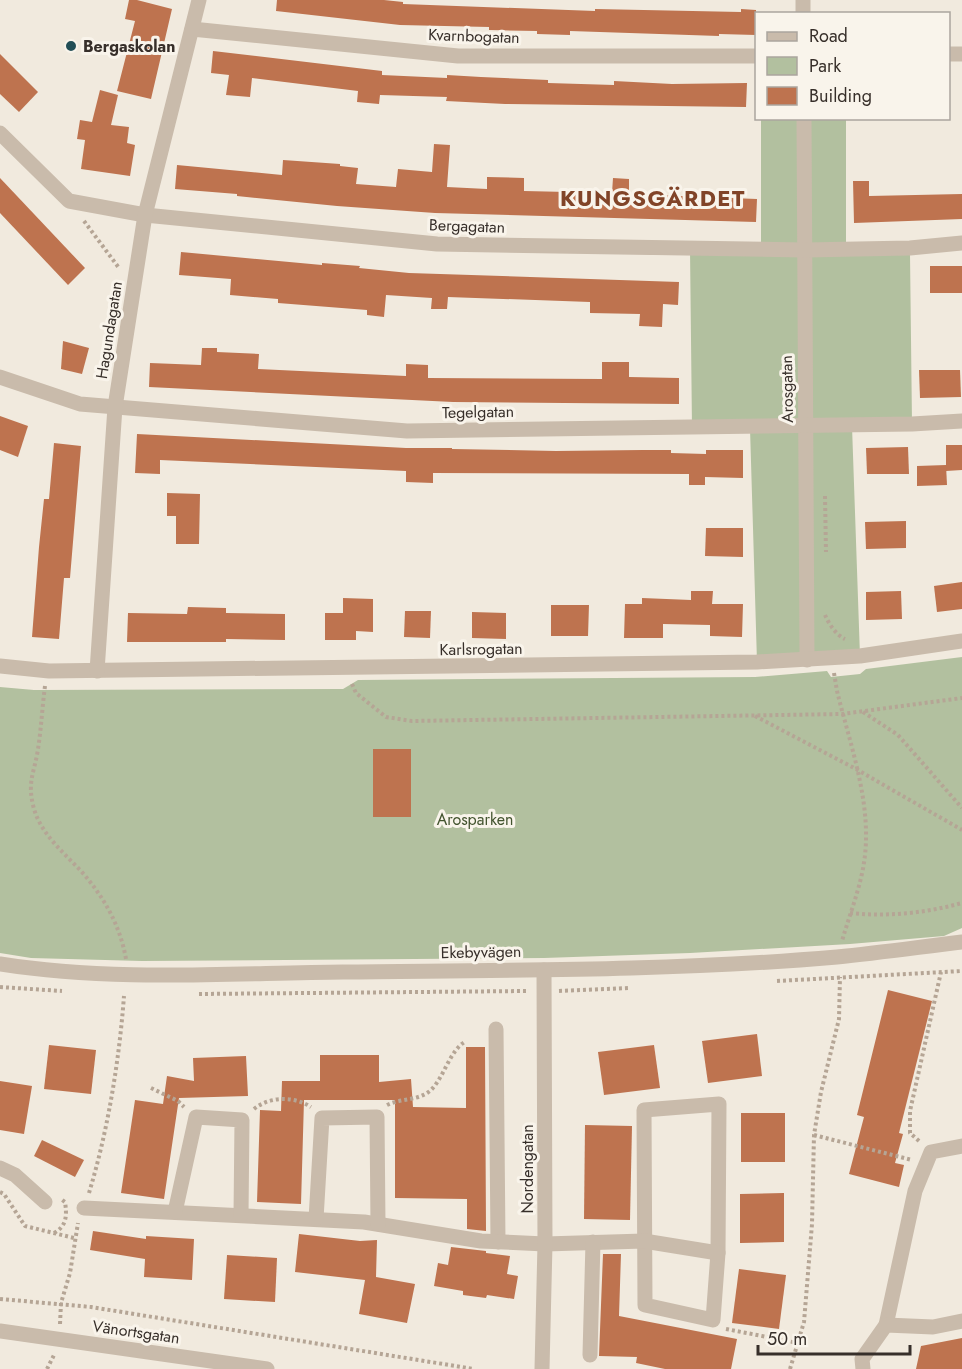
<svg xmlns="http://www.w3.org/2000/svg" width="962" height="1369" font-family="Jost,sans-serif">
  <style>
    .green { fill: #b2c09f }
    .building { fill: #be734f }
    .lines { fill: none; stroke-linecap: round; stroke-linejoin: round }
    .path { stroke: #b5a595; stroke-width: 4; stroke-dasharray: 3 3; stroke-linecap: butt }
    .minor { stroke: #c9bbab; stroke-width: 15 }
    .poi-dot { fill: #224e56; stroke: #f9f4eb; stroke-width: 2 }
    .labels { text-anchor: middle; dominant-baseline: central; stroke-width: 6; stroke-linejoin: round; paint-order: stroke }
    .street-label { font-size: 16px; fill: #372f2a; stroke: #f9f4eb }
    .poi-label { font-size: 16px; font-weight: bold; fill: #372f2a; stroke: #f9f4eb; text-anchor: start }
    .park-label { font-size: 16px; fill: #43542f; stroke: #f9f4eb }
    .district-label { font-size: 22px; font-weight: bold; letter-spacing: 1.5px; fill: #814428; stroke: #f9f4eb }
  </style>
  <rect width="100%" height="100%" fill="#f1eade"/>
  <g class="green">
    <polygon points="761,119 846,119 846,248 910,254 912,424 852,426 860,656 757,662 750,428 692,428 690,249 761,251"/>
    <polygon points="962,657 962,928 944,936 850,944 690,953 544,958 142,961 31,958 0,953 0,687 34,690 343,689 358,680 755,677 827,671 831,677 860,674 866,669"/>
  </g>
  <g class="building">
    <polygon points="129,0 137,0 172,9 151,99 117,91 135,21 125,19"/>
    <polygon points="277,0 384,0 403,2 403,4 595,11 595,9 741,12 741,9 756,10 756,35 719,34 719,36 570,31 570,35 537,34 537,31 489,30 489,27 400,25 276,11"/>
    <polygon points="213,51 382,71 382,75 447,78 447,75 481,77 548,80 548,83 614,85 614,81 672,84 747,83 746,107 505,104 446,101 447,97 380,95 379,104 357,102 358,91 252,78 250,97 226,95 229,75 211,73"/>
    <polygon points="0,54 38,92 19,112 0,94"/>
    <polygon points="100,90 118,95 111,125 129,127 127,143 135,145 130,176 81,169 85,140 77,139 80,120 92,122"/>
    <polygon points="434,144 450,145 447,187 487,189 487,177 524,178 524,191 612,193 613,178 629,179 629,194 757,199 756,222 435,213 337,206 237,196 237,194 175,189 177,165 282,175 283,160 340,164 340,166 358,168 356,184 396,187 398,169 432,172"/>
    <polygon points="0,178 85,268 68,285 0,213"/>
    <polygon points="853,181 869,181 869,196 962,194 962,219 854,223"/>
    <polygon points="181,252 322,265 322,263 360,266 359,268 409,273 679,282 678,305 663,304 662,327 639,326 640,314 590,313 590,302 448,297 447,309 431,309 432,298 386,295 384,317 367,315 367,310 278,303 278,299 230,295 231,279 179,275"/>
    <rect x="930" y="266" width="32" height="27"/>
    <polygon points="63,341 89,348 82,374 61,369"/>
    <polygon points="202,348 217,348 217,352 259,354 258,369 406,376 406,364 428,365 428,378 602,379 602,362 629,362 629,377 679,378 679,404 453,402 149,387 150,363 201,365"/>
    <polygon points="919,370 960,370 961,397 920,398"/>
    <polygon points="0,416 28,426 18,457 0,450"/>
    <polygon points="137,434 406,448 452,448 452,449 556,451 642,450 671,450 671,453 706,454 706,450 743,450 743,478 705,477 705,485 689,485 689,474 433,473 433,483 406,482 406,471 160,460 160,474 135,473"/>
    <polygon points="54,443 81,446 70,578 64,578 59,639 32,637 39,547 44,499 49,499"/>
    <polygon points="946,445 962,445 962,470 946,471"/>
    <polygon points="908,447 909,474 867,474 866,448"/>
    <polygon points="946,465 947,485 917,486 917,466"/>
    <polygon points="167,493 200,494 199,544 176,544 176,516 167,516"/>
    <polygon points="906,521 906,548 866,549 865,522"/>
    <polygon points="706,528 743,528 743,557 705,556"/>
    <polygon points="962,582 962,609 937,612 934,586"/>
    <polygon points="691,591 713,591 712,604 743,604 742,637 710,636 710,625 663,624 663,638 624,638 625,604 642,604 642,598 691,600"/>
    <polygon points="901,591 902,619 866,620 866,592"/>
    <polygon points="343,598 373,599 373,632 356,631 356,640 325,640 325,613 343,613"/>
    <polygon points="551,605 589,605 588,636 551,636"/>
    <polygon points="188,607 226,608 226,613 285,614 285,640 226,639 226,642 127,642 128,613 187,614"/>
    <polygon points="405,611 431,611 430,638 404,637"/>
    <polygon points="472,612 506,613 506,639 472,638"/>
    <rect x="373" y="749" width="38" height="68"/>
    <polygon points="888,990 932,1001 899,1133 903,1134 895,1163 904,1165 899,1187 849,1174 864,1117 857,1115"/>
    <polygon points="757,1034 762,1076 708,1083 702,1041"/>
    <polygon points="49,1045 96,1050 91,1094 44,1089"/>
    <polygon points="654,1045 660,1088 604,1095 598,1052"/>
    <polygon points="466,1047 485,1047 486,1231 467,1229 467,1199 395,1198 395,1100 304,1100 301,1204 257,1202 260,1110 281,1111 282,1081 320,1081 320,1055 379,1055 379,1082 411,1079 413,1107 466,1108"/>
    <polygon points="246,1056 248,1096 179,1098 164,1199 121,1193 135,1100 163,1104 167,1076 194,1081 193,1058"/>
    <polygon points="0,1081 32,1086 24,1134 0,1130"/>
    <rect x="741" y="1113" width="44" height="49"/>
    <polygon points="585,1125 632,1126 630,1220 584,1219"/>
    <polygon points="42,1140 84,1160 75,1177 34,1156"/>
    <polygon points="784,1193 784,1242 740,1243 740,1194"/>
    <polygon points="93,1231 146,1239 146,1236 194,1239 192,1280 144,1277 145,1259 90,1250"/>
    <polygon points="299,1234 360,1241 377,1240 376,1277 415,1284 407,1323 359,1314 365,1280 295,1272"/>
    <polygon points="451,1247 486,1251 486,1253 510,1256 507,1274 518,1276 514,1299 487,1295 486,1298 463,1295 463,1291 434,1286 438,1263 448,1265"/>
    <polygon points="603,1254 621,1254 619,1316 737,1339 731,1369 665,1369 636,1363 637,1357 599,1356"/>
    <polygon points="227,1255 277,1258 275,1302 224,1299"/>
    <polygon points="739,1269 786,1275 779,1329 732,1323"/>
    <polygon points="962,1338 962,1369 916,1369 921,1346"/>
  </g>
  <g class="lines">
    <g class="path">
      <polyline points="84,221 119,268"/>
      <polyline points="825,496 826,552"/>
      <path d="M825,615C829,624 836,635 845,639"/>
      <path d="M834,673L837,691C850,744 871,801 865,855C862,884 850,913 842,941"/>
      <polyline points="352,684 356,693 386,717 412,721 842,714 962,698"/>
      <path d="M45,686C42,709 41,733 37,755C33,775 28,783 33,805C39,832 62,851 81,871C104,897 120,925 126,959"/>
      <polyline points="863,712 898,735 962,808"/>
      <polyline points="755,716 856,769 962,830"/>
      <path d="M850,913C888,917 925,913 962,903"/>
      <polyline points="777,981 962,971"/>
      <polyline points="0,987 62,991"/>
      <polyline points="559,991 629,988"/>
      <polyline points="199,994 527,991"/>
      <polyline points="151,1088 178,1101 184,1107"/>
      <path d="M387,1105C401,1098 419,1101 431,1090C445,1076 449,1051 466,1041"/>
      <path d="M254,1109C270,1096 294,1096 311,1107"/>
      <polyline points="814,1135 912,1160"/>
      <polyline points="919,1141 910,1133 910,1111 941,972"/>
      <polyline points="0,1192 4,1194 25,1226 74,1238"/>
      <path d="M89,1193C108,1130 119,1062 124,996"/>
      <path d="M54,1233C67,1226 67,1215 65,1202L61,1199"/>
      <polyline points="0,1299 91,1307 474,1369"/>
      <polyline points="60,1324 61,1303 70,1273 78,1223"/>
      <polyline points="726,1329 798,1343"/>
      <polyline points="47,1369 54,1355"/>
      <polyline points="790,1369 804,1322 812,1224 814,1135 821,1092 839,1019 840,977"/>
    </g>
    <g class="minor">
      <polyline points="803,0 803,14"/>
      <polyline points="192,29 458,56 756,56"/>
      <polyline points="948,54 962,54"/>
      <polyline points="804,118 807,660"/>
      <polyline points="0,133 69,201 145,215 437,244 805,250 910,248 962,243"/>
      <polyline points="0,377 80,404 407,431 912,424 962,421"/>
      <polyline points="0,666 49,671 757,662 860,656 962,641"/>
      <polyline points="97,671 115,407 145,215 199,0"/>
      <path d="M0,964C112,982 231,973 343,972C508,970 673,971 837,957C879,953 920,947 962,942"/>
      <polyline points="496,1029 498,1242"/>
      <polygon points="719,1104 718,1253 713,1320 645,1305 644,1110"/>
      <polyline points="0,1168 15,1175 45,1202"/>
      <polyline points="84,1208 364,1222 481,1241 545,1244 644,1241 718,1253"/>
      <polyline points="175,1212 196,1117 242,1120 241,1215"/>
      <polyline points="316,1219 322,1118 377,1117 378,1224"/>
      <polyline points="886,1325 915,1191 931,1152 962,1146"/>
      <polyline points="0,1331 267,1369"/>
      <polyline points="590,1355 593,1242"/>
      <polyline points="542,1369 545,1244 544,970"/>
      <polyline points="863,1369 862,1359 886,1325 933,1327 962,1321"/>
    </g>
  </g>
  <circle class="poi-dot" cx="71" cy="46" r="6"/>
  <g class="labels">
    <g class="street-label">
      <text transform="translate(474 36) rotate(2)">Kvarnbogatan</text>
      <text transform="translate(467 226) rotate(2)">Bergagatan</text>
      <text transform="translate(109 330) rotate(-81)">Hagundagatan</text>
      <text transform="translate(787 389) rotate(-91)">Arosgatan</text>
      <text transform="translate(478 412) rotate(-1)">Tegelgatan</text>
      <text transform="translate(481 649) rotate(-1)">Karlsrogatan</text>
      <text transform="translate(481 952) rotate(-1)">Ekebyvägen</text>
      <text transform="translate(527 1169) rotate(-90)">Nordengatan</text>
      <text transform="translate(136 1332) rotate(8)">Vänortsgatan</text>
    </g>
    <g class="poi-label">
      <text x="83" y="46">Bergaskolan</text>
    </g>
    <g class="park-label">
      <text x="475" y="819">Arosparken</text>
    </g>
    <g class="district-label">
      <text x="653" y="198">KUNGSGÄRDET</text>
    </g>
  </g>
  <rect x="755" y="12" width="195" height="108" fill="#f9f4eb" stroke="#aba59e" stroke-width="1.5"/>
  <rect x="767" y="32" width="30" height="9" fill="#c9bbab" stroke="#aba59e" stroke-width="1.5"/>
  <text x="809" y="42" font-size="18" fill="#372f2a">Road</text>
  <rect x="767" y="57" width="30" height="18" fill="#b2c09f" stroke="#aba59e" stroke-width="1.5"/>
  <text x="809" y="72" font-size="18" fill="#372f2a">Park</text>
  <rect x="767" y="87" width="30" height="18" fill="#be734f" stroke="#aba59e" stroke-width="1.5"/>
  <text x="809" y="102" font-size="18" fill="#372f2a">Building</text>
  <path d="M758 1345v9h152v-9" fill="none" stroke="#372f2a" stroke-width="3"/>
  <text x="767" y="1345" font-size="18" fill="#372f2a" stroke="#f9f4eb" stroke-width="4.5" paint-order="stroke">50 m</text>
</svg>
